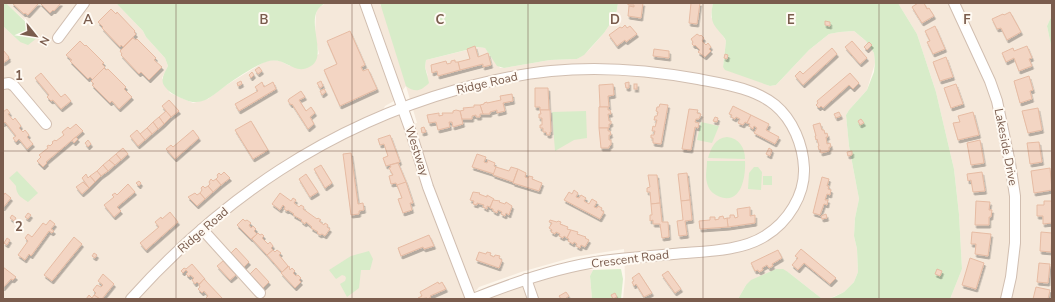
<svg xmlns="http://www.w3.org/2000/svg" width="1055" height="302" font-family="'Nunito Sans',sans-serif">
  <style>
    .residential { fill: #f5e8da; fill-rule: evenodd }
    .green { fill: #d8ecc9 }
    .building { fill: #f3d5c3; stroke: #e6bba3; filter: url(#shadow) }
    .lines { fill: none; stroke-linecap: round; stroke-linejoin: round }
    .minor-casing { stroke: #d1beb0; stroke-width: 12 }
    .minor { stroke: #fff; stroke-width: 10 }
    .grid { fill: none; stroke: #7a5c4d; stroke-width: 1; stroke-opacity: 0.55 }
    .labels { text-anchor: middle; dominant-baseline: central; stroke-width: 4; stroke-linejoin: round; paint-order: stroke }
    .street-label { font-size: 12px; fill: #7a5c4d; stroke: #fffaf3 }
    .grid-label { font-size: 13px; text-anchor: middle; font-weight: bold; fill: #7a5c4d; stroke: #fffaf3; stroke-width: 4; stroke-linejoin: round; paint-order: stroke }
  </style>
  <defs>
    <filter id="shadow"><feDropShadow dx="1.5" dy="3" stdDeviation="0" flood-color="#0004"/></filter>
  </defs>
  <rect width="100%" height="100%" fill="#fdf6ec"/>
  <g class="residential">
    <path d="M6,3H116L143,31L146,37L165,58L168,66L162,78L170,93L193,103L208,99L225,86L264,62L272,60L280,61L290,66L319,54L315,35L316,14L318,8L326,3H380V5L428,76L425,67L426,60L479,47L485,48L500,68H504L550,60L577,59L583,55L589,50L604,33L616,15L618,3H713L711,17L726,41L723,67L770,86L776,85L809,50L829,34L840,32L854,31L866,41L874,53L875,63L867,90L849,110L846,115L849,146L859,199L855,218L854,236L857,249L858,272L854,282L844,292L833,297L827,299L821,298L788,272L746,285L738,299H623L625,278L624,249L574,257L521,272L479,287L473,294L471,299H3V26L20,42L36,31ZM406,86L417,123L409,125L403,108L380,116L385,106L394,101Z"/>
    <polygon points="898,3 1052,3 1052,15 1047,26 1052,50 1052,299 950,299 962,269 959,214 954,169 936,92 917,34"/>
    <polygon points="577,268 593,270 590,276 592,299 473,299"/>
  </g>
  <g class="green">
    <polygon points="3,3 6,3 38,34 37,38 28,45 20,42 3,26"/>
    <path d="M116,3H326C300,14 330,54 311,66C293,77 286,55 266,62C257,64 232,81 224,87C209,98 201,108 181,98C175,95 170,93 166,88C159,81 164,74 168,66L165,58L146,37L143,31Z"/>
    <path d="M380,3H618L616,15L604,33L584,55L577,59L550,60L504,68L497,66L485,48L478,47L426,60L425,67L429,83C421,91 415,93 406,86Z"/>
    <path d="M713,3H898L917,34L936,92L954,169L959,214L962,269L950,299H738L746,285L751,280L776,269H783L788,272L821,298L827,299L834,297L844,292L854,282L858,272L857,249L854,236L855,218L859,199L849,146L846,115L849,110L867,90L874,72L875,63L874,53L866,41L854,31L840,32L829,34L809,50L776,85L770,86L725,70L723,67L726,41C724,36 721,34 718,30C710,21 711,14 713,3Z"/>
    <polygon points="1052,15 1052,50 1047,26"/>
    <polygon points="586,111 587,138 574,140 555,151 552,112"/>
    <polygon points="701,122 719,126 712,143 697,140"/>
    <path d="M727,137C739,138 745,148 745,159L708,158C711,148 715,138 727,137Z"/>
    <path d="M707,161H745C746,179 740,208 716,195C712,193 708,188 707,183C705,176 707,168 707,161Z"/>
    <polygon points="754,167 758,167 762,172 761,190 748,189 749,173"/>
    <path d="M17,171L38,193L28,202C22,198 16,195 16,186L9,178Z"/>
    <rect x="763" y="176" width="9" height="9"/>
    <polygon points="369,251 373,259 370,270 361,270 359,288 347,297 340,284 345,281 346,278 345,276 342,275 336,279 329,270 351,256"/>
    <polygon points="621,269 623,279 621,299 592,299 590,276 593,270"/>
  </g>
  <g class="building">
    <polygon points="12,3 39,3 28,15 25,13 24,14"/>
    <polygon points="40,3 61,3 54,11 53,10 50,13"/>
    <polygon points="628,3 643,3 641,18 628,16 629,6 634,7 634,5 628,5"/>
    <polygon points="691,3 700,3 697,24 689,23"/>
    <polygon points="918,3 924,3 927,9 929,8 934,16 922,23 912,7"/>
    <polygon points="111,9 116,14 117,12 135,31 134,32 136,34 123,47 121,45 120,47 102,28 103,27 98,22"/>
    <polygon points="1010,12 1021,32 1007,40 1001,28 997,29 992,19 1003,14 1004,15"/>
    <polygon points="825,21 830,22 830,26 825,25"/>
    <polygon points="625,25 627,28 630,26 637,34 626,42 625,40 617,46 609,35 620,27 622,28"/>
    <polygon points="935,26 945,49 933,54 927,42 930,41 925,31"/>
    <polygon points="350,31 365,65 361,67 363,71 368,69 377,89 340,106 324,70 337,64 327,41"/>
    <polygon points="697,34 700,36 701,35 704,38 702,41 706,45 708,43 711,47 709,49 711,51 705,57 698,52 700,50 695,45 694,46 692,44 693,42 691,39"/>
    <polygon points="133,38 136,40 137,39 156,58 154,60 162,67 149,80 141,72 139,74 121,55 122,54 120,51"/>
    <polygon points="80,41 85,46 86,45 104,63 102,64 105,67 93,80 90,77 88,79 70,61 72,60 66,55"/>
    <polygon points="852,41 867,58 860,64 845,47"/>
    <polygon points="869,42 872,45 867,50 864,47"/>
    <polygon points="475,46 478,57 488,53 491,65 483,67 483,64 460,70 458,62 470,59 467,49"/>
    <polygon points="1027,46 1032,58 1029,59 1032,66 1019,71 1014,58 1006,62 1002,53 1013,48 1014,51"/>
    <polygon points="832,48 837,54 803,85 795,76 800,71 803,74"/>
    <polygon points="654,49 669,51 669,58 653,56"/>
    <polygon points="3,50 9,57 8,57 9,59 3,63"/>
    <polygon points="725,54 728,55 727,59 724,58"/>
    <polygon points="946,57 953,77 940,81 933,62"/>
    <polygon points="455,60 455,62 458,62 460,70 438,76 437,71 432,73 431,65 446,61 447,64 451,63 451,61"/>
    <polygon points="259,67 262,71 258,74 255,70"/>
    <polygon points="104,68 106,70 108,69 126,87 124,89 132,97 119,109 112,101 110,103 92,85 94,84 91,81"/>
    <polygon points="252,72 254,75 251,78 249,75"/>
    <polygon points="41,73 61,97 65,94 71,101 61,109 53,100 51,101 47,97 49,95 35,78"/>
    <polygon points="850,73 859,83 853,89 849,85 823,108 821,106 819,108 816,105 818,103 817,101"/>
    <polygon points="1029,76 1033,90 1030,91 1032,99 1020,103 1014,81"/>
    <polygon points="241,81 242,84 238,86 237,83"/>
    <polygon points="321,81 323,86 320,88 317,83"/>
    <polygon points="262,82 264,87 273,82 276,89 239,111 235,104 258,91 255,87"/>
    <polygon points="629,82 629,88 626,88 625,83"/>
    <polygon points="613,84 614,95 608,96 609,107 599,107 600,107 599,85"/>
    <rect x="634" y="84" width="3" height="5"/>
    <polygon points="956,84 963,104 951,108 944,88"/>
    <polygon points="535,88 548,88 549,110 540,110 540,107 535,107"/>
    <polygon points="324,89 326,92 322,95 320,91"/>
    <polygon points="301,91 305,97 299,100 306,111 311,107 315,113 310,117 314,124 308,129 292,104 291,105 288,101 289,99"/>
    <polygon points="512,94 513,101 503,103 505,111 497,113 497,110 490,112 490,114 483,114 480,105 484,104 484,103 487,102 487,103 501,100 500,96"/>
    <polygon points="169,100 179,111 171,117 162,106"/>
    <polygon points="660,104 668,105 661,144 653,143 653,138 651,138 651,135 654,135 655,131 652,131 653,126 655,127 657,120 654,120 655,116 657,116 658,112 656,111 657,107 659,107"/>
    <polygon points="474,105 480,105 483,114 480,114 480,117 476,117 476,115 472,116 472,119 462,119 460,111 464,110 463,108 474,107"/>
    <polygon points="733,106 751,115 747,123 745,122 743,125 738,123 740,119 736,117 735,119 731,117 732,115 729,114"/>
    <polygon points="599,107 608,107 608,110 610,110 611,114 608,114 609,121 611,121 611,124 609,124 609,128 599,128"/>
    <polygon points="1038,108 1042,130 1028,133 1022,111"/>
    <polygon points="7,109 10,113 8,114 13,120 15,118 21,126 19,128 23,132 25,130 29,135 27,137 33,144 27,149 19,139 16,142 13,138 16,136 5,122 3,124 3,112"/>
    <polygon points="689,109 698,110 697,113 701,114 699,119 696,119 695,122 699,123 698,128 695,127 691,150 682,149"/>
    <polygon points="456,110 460,111 463,124 453,127 452,122 449,122 450,127 438,130 436,122 429,123 427,115 439,113 439,116 443,115 442,113 453,113 453,111"/>
    <polygon points="540,110 550,110 551,132 550,132 550,135 547,135 546,132 543,132 543,128 540,128 540,125 542,125 542,118 539,118 539,114 541,114"/>
    <polygon points="166,111 171,117 164,124 159,117"/>
    <polygon points="839,112 841,116 836,118 834,114"/>
    <polygon points="973,112 979,135 958,140 953,123 960,122 958,116"/>
    <polygon points="751,115 769,124 766,130 779,137 775,144 754,133 757,128 754,126 753,129 749,126 750,124 747,123"/>
    <polygon points="159,117 164,124 158,129 153,122"/>
    <polygon points="715,117 718,118 717,122 713,121"/>
    <polygon points="861,119 864,123 860,125 858,121"/>
    <polygon points="251,121 268,150 253,159 235,130"/>
    <polygon points="153,122 158,129 152,134 147,128"/>
    <polygon points="820,123 822,130 824,130 825,134 827,133 828,137 826,137 827,144 830,143 831,147 829,147 829,151 821,153 820,149 819,150 818,146 819,146 817,139 816,140 815,136 816,136 813,125"/>
    <polygon points="76,124 83,131 46,162 47,163 43,167 37,161 41,157 39,155 48,148 47,146 49,145 50,146 53,143 52,142 55,140 56,141 64,135 62,132 68,127 70,129"/>
    <polygon points="424,127 426,132 422,133 421,128"/>
    <polygon points="147,128 152,134 145,140 140,134"/>
    <polygon points="599,128 608,128 608,131 610,131 611,135 609,135 609,140 611,140 611,145 609,146 609,148 601,148"/>
    <polygon points="137,130 145,140 138,146 130,136"/>
    <polygon points="193,130 199,138 175,159 166,149 171,145 173,147"/>
    <polygon points="390,135 400,162 386,166 383,158 388,156 384,144 380,145 378,139"/>
    <polygon points="76,137 78,139 74,143 72,140"/>
    <polygon points="88,140 91,144 88,147 85,143"/>
    <polygon points="980,140 984,163 971,165 967,143"/>
    <polygon points="1039,142 1042,162 1030,164 1027,143"/>
    <polygon points="123,148 128,154 121,160 116,154"/>
    <polygon points="769,148 772,150 770,156 766,154"/>
    <polygon points="852,151 852,155 848,156 847,152"/>
    <polygon points="351,153 358,204 363,203 364,210 359,211 359,214 351,215 343,154"/>
    <polygon points="116,154 121,160 115,165 109,160"/>
    <polygon points="477,154 486,157 484,162 487,163 488,160 495,163 494,166 496,167 494,174 472,167"/>
    <polygon points="109,160 115,165 108,171 103,165"/>
    <polygon points="398,163 406,182 397,186 396,183 391,184 389,176 393,175 389,168 391,167 390,165"/>
    <polygon points="103,165 108,171 101,176 97,171"/>
    <polygon points="321,165 332,183 325,188 314,169"/>
    <polygon points="496,167 509,171 511,167 518,169 513,182 493,175"/>
    <polygon points="1050,168 1052,190 1034,193 1031,171"/>
    <polygon points="518,169 526,173 525,177 528,178 529,176 533,177 532,179 542,183 539,191 513,183"/>
    <polygon points="97,171 101,176 95,182 90,176"/>
    <polygon points="224,172 230,178 221,185 216,179 218,177 217,175 219,173 221,175"/>
    <polygon points="982,172 985,191 973,192 971,180 968,181 967,174"/>
    <polygon points="687,173 690,200 681,201 678,174"/>
    <polygon points="86,174 88,178 90,176 95,182 89,188 82,178"/>
    <polygon points="306,174 318,192 310,197 299,179"/>
    <polygon points="648,175 657,175 660,203 651,204 650,192 647,192 647,188 650,187"/>
    <polygon points="822,177 829,179 827,186 829,186 828,189 831,190 830,195 827,194 825,200 828,200 827,205 824,204 820,215 813,213"/>
    <polygon points="211,179 213,181 216,179 221,185 213,192 208,186 210,184 209,182"/>
    <polygon points="139,181 141,183 139,186 136,183"/>
    <polygon points="83,182 89,188 82,194 76,187"/>
    <polygon points="406,182 413,203 410,203 412,210 403,213 398,199 402,198 397,185"/>
    <polygon points="128,184 135,192 117,207 121,211 114,217 104,205 114,197 112,195 115,193 117,195"/>
    <polygon points="203,186 205,188 208,186 213,192 205,199 200,193 202,190 201,188"/>
    <polygon points="574,190 578,193 576,197 579,198 581,195 586,198 584,201 589,204 592,199 597,202 594,207 597,208 598,206 602,208 601,210 604,212 600,219 564,200 569,192 572,194"/>
    <polygon points="473,192 480,193 479,194 487,197 487,195 494,199 490,207 487,206 487,209 483,207 484,205 477,203 477,205 473,204 474,201 470,200"/>
    <polygon points="5,193 11,198 3,208 3,196"/>
    <polygon points="195,193 197,195 200,193 205,199 197,206 188,197"/>
    <polygon points="280,193 291,201 293,198 296,200 294,203 299,207 301,205 304,207 303,209 317,219 318,218 321,220 319,221 324,225 325,223 328,225 327,227 330,229 325,236 322,234 320,235 317,233 318,232 311,228 312,227 306,222 305,224 301,221 302,220 293,215 294,214 288,210 287,211 284,209 285,207 283,205 280,210 272,204"/>
    <polygon points="493,200 500,201 499,202 505,204 506,202 512,206 509,215 506,213 505,216 501,214 502,212 498,210 497,213 493,211 493,209 490,208"/>
    <polygon points="690,200 692,220 685,221 687,235 679,236 677,221 683,220 681,201"/>
    <polygon points="976,201 990,202 989,210 992,210 991,217 989,217 989,225 975,225"/>
    <polygon points="1044,201 1052,201 1052,223 1043,224 1043,216 1037,216 1037,205 1044,205"/>
    <polygon points="660,203 662,222 668,222 669,237 662,238 660,224 653,224 653,220 650,221 650,215 652,215 651,204"/>
    <polygon points="750,207 750,216 755,215 755,223 728,227 727,218 730,218 730,215 734,215 735,218 738,217 737,209"/>
    <polygon points="170,212 178,222 146,250 140,243 159,227 155,222 161,217 162,219"/>
    <polygon points="28,213 31,215 28,219 25,217"/>
    <polygon points="826,214 827,218 822,219 821,216"/>
    <polygon points="12,215 16,218 14,221 10,218"/>
    <polygon points="723,216 724,219 727,218 728,227 700,229 699,221 710,220 710,217 715,217 715,220 719,219 719,217"/>
    <polygon points="243,219 245,221 247,220 251,223 249,225 251,228 253,226 256,229 254,231 257,234 251,239 237,225"/>
    <polygon points="50,220 55,224 51,229 54,231 52,233 49,231 31,256 29,254 25,260 18,255 28,241 25,238 28,234 32,237 43,223 46,225"/>
    <polygon points="550,220 557,222 558,221 561,222 560,224 568,227 567,229 571,230 567,238 564,236 563,238 559,236 560,234 556,232 555,234 551,232 552,230 549,228 552,223 549,222"/>
    <polygon points="571,230 578,232 577,234 586,237 585,238 589,240 585,247 581,245 580,248 576,246 577,244 574,242 573,244 568,241 569,239 567,238"/>
    <polygon points="972,232 991,234 988,256 975,254 976,244 971,244"/>
    <polygon points="1041,232 1052,233 1051,252 1040,251"/>
    <polygon points="258,233 260,235 262,234 264,236 262,238 268,244 270,242 273,246 271,248 273,250 267,255 252,239"/>
    <polygon points="429,235 434,246 424,249 423,247 401,256 398,248"/>
    <polygon points="74,237 82,244 52,281 44,275"/>
    <polygon points="7,238 10,240 7,245 4,243"/>
    <polygon points="236,248 249,262 244,267 231,253"/>
    <polygon points="801,249 836,278 830,284 804,263 798,270 792,265 798,258 795,256"/>
    <polygon points="273,250 275,252 277,250 281,253 279,255 288,266 282,272 267,255"/>
    <polygon points="778,250 782,258 772,264 773,266 769,268 767,265 762,268 763,270 759,272 758,270 755,271 751,263"/>
    <polygon points="479,252 486,254 487,252 491,253 490,255 494,257 495,255 500,256 499,258 502,260 499,268 476,260"/>
    <polygon points="94,253 97,255 95,258 92,256"/>
    <polygon points="970,258 984,263 976,289 962,285"/>
    <polygon points="223,261 236,275 230,280 217,266"/>
    <polygon points="1039,263 1050,264 1048,283 1037,282"/>
    <polygon points="192,264 205,279 199,284 197,282 195,284 192,280 194,278 190,275 189,277 186,274 188,272 186,270 183,273 181,271 184,268 186,269"/>
    <polygon points="289,266 290,270 292,268 295,271 293,273 296,276 298,275 301,278 299,280 301,282 295,288 281,273"/>
    <polygon points="3,267 16,277 13,280 11,279 3,288"/>
    <polygon points="256,268 269,282 263,288 250,274"/>
    <polygon points="937,269 942,271 940,276 935,274"/>
    <polygon points="668,271 681,289 675,293 662,275"/>
    <polygon points="639,273 652,293 644,297 636,284 634,286 632,282 634,281 632,278"/>
    <polygon points="103,274 114,284 102,299 100,299 94,295 96,293 93,290 97,285 101,287 103,285 98,281"/>
    <polygon points="204,279 223,299 208,299 206,298 208,296 204,291 202,293 198,289 200,287 199,285"/>
    <polygon points="438,282 439,284 442,282 446,289 430,296 431,297 428,299 427,298 419,299 418,298 422,296 420,292"/>
    <polygon points="1036,287 1050,290 1048,299 1033,299"/>
    <polygon points="566,292 569,296 565,299 561,299 559,296"/>
    <polygon points="615,293 617,297 613,299 611,295"/>
    <polygon points="89,295 92,298 94,295 100,299 86,299"/>
  </g>
  <g class="lines">
    <g class="minor-casing">
      <g id="minor">
        <polyline points="365,3 409,126 428,187 471,299"/>
        <polyline points="954,3 990,81 997,101 1010,163 1015,196 1015,243 1011,277 1006,299"/>
        <polyline points="58,38 84,3"/>
        <polyline points="3,84 9,83 14,86 46,124"/>
        <polyline points="202,229 260,293"/>
        <polyline points="526,279 533,299"/>
        <path d="M131,299C222,198 328,126 459,89C489,81 520,74 551,71C601,66 649,70 698,79C724,84 754,88 775,105C793,120 803,145 804,168C805,195 788,222 765,236C740,252 702,251 673,254C650,256 626,258 603,261C558,267 515,282 473,299"/>
      </g>
    </g>
    <use href="#minor" class="minor"/>
  </g>
  <path class="grid" d="M176,3V299M352,3V299M528,3V299M703,3V299M879,3V299M3,151H1052"/>
  <g class="labels">
    <g class="street-label">
      <text transform="translate(487 83) rotate(-13)">Ridge Road</text>
      <text transform="translate(1006 147) rotate(79)">Lakeside Drive</text>
      <text transform="translate(417 151) rotate(72)">Westway</text>
      <text transform="translate(203 230) rotate(-41)">Ridge Road</text>
      <text transform="translate(630 259) rotate(-7)">Crescent Road</text>
    </g>
  </g>
  <g class="grid-label">
    <text x="88" y="24">A</text>
    <text x="264" y="24">B</text>
    <text x="440" y="24">C</text>
    <text x="615" y="24">D</text>
    <text x="791" y="24">E</text>
    <text x="967" y="24">F</text>
    <text x="19" y="80">1</text>
    <text x="19" y="231">2</text>
  </g>
  <rect width="1055" height="302" fill="none" stroke="#7a5c4d" stroke-width="8"/>
  <g transform="translate(36 36) rotate(120)" stroke="#fffaf3" stroke-width="3" paint-order="stroke">
  <path d="M0-3L7 15L0 10L-7 15Z" fill="#7a5c4d"/>
  <text y="-6" font-size="11" font-weight="bold" text-anchor="middle" fill="#7a5c4d">N</text>
  </g>
</svg>
